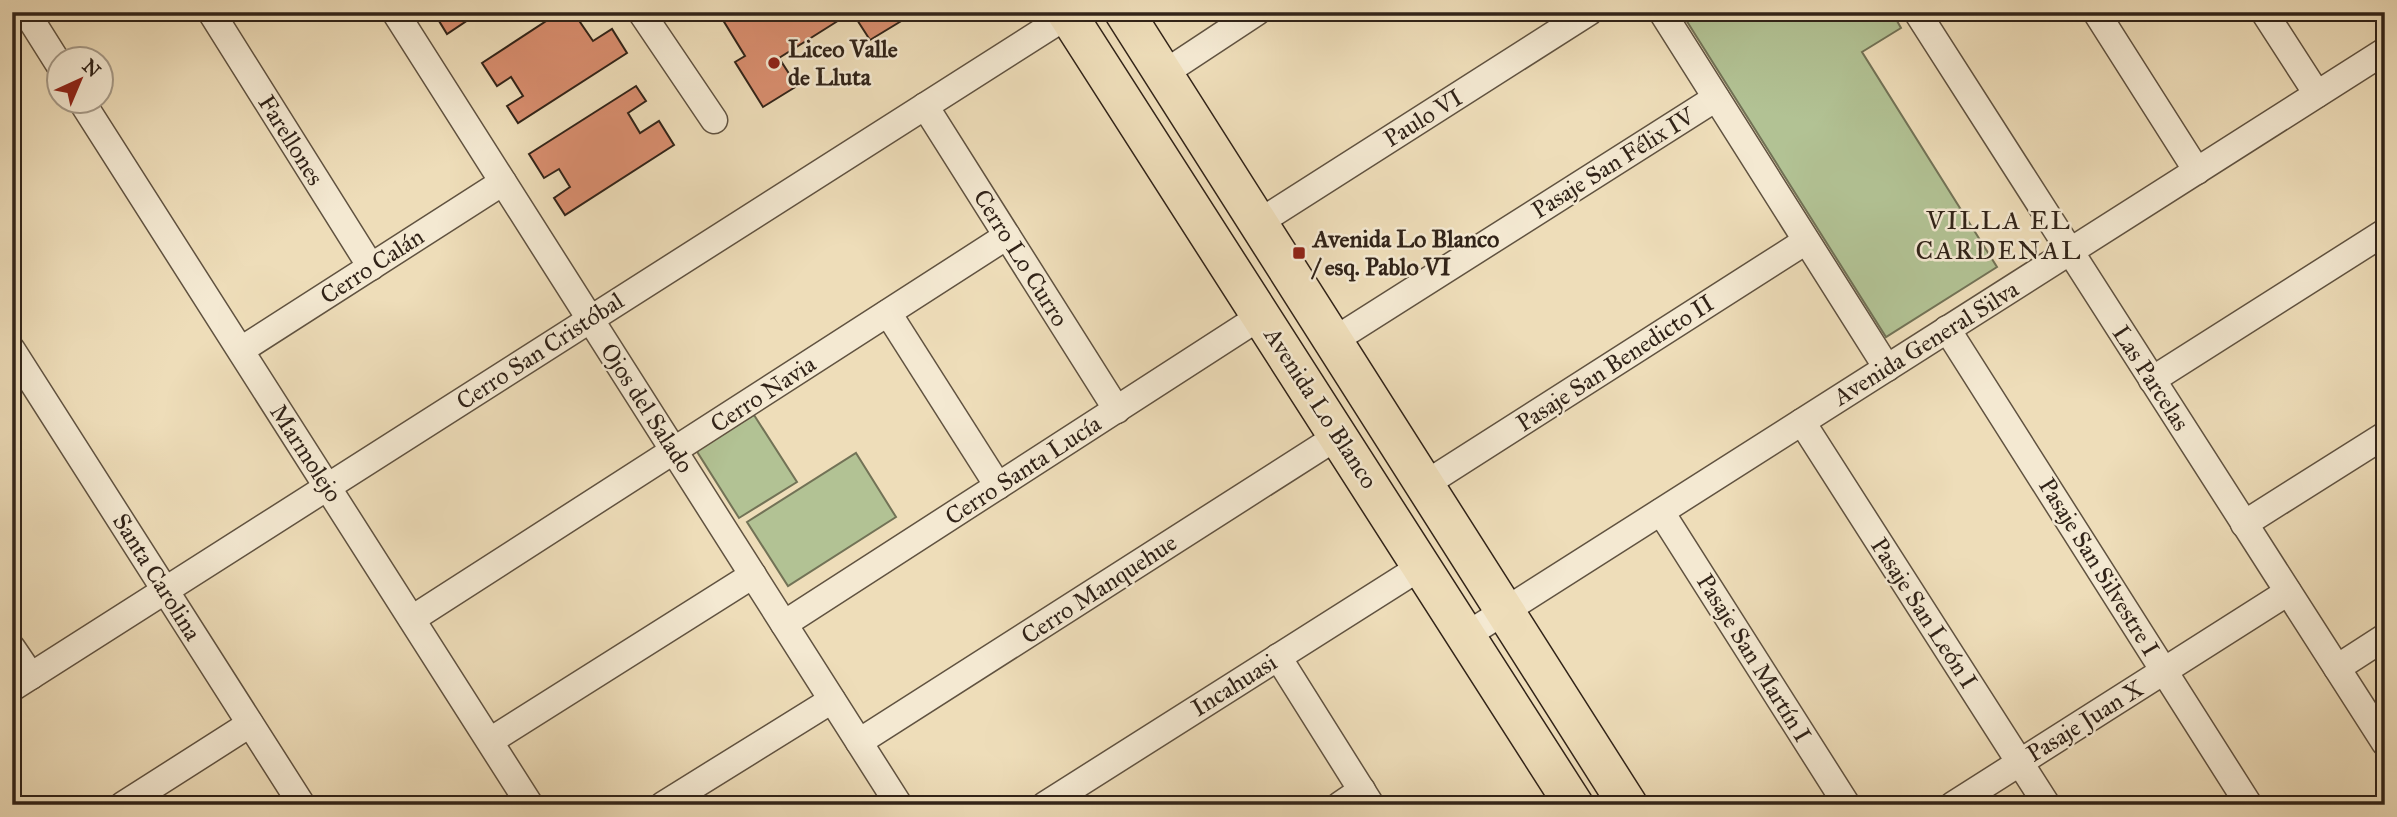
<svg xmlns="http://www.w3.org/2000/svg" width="2397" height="817" font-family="'IM FELL Great Primer',serif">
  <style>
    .green { fill: #b2c294; stroke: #727256; stroke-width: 2 }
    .building { fill: #d98e6f; stroke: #312318; stroke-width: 2 }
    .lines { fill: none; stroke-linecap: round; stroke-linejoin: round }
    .minor-casing { stroke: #605240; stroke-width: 29 }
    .primary-casing { stroke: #312318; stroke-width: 41 }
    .minor { stroke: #f4e9d2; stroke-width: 26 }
    .primary { stroke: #eeddb9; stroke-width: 38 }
    .poi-dot { fill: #8f2418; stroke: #f4e9d2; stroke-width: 2.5 }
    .labels { text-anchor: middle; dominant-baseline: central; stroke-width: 5; stroke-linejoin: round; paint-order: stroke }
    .poi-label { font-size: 24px; font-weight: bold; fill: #312318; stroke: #f4e9d2; text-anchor: start }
    .street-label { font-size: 24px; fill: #312318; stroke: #f4e9d2 }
    .neighbourhood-label { font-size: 26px; letter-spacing: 2px; fill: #312318; stroke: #f4e9d2 }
  </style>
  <rect width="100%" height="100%" fill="#eeddb9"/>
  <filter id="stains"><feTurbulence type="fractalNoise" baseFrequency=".00286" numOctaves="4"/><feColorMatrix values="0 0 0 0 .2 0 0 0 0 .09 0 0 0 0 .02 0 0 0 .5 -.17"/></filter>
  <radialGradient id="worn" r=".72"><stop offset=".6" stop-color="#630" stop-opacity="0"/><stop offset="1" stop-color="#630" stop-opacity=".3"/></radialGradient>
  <g class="green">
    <polygon points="1681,12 1892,12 1901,28 1862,52 1997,267 1886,337"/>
    <polygon points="754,415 797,482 739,518 696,450"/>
    <polygon points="856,453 896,517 788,586 747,522"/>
  </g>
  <g class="building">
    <polygon points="443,12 480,12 447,34 436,16"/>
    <polygon points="560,12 595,12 580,22 593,41 612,29 627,53 518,123 507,106 523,96 511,77 497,86 482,63"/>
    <polygon points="718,12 898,12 903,20 870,40 852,12 779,58 797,86 763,107 735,62 745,56"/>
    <polygon points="636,86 646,101 628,113 640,133 659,121 674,145 565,215 554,198 570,187 559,169 544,178 529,154"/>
  </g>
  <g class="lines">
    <g class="minor-casing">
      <g id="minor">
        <polyline points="26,12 60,66"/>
        <polyline points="211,12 371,267"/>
        <polyline points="395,12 899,805"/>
        <polyline points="641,12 714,120"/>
        <polyline points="1662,12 1887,368"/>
        <polyline points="1917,12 2385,743"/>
        <polyline points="2096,12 2197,171"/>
        <polyline points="2264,12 2317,94"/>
        <polyline points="1163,74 1257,12"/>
        <polyline points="82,102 530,805"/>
        <polyline points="925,106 1117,410"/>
        <polyline points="1258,223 1589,12"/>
        <polyline points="888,313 998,486"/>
        <polyline points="1947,329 2249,805"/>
        <polyline points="1333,341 1716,98"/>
        <polyline points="12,350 302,805"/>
        <polyline points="241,350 503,182"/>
        <polyline points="2152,380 2385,232"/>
        <polyline points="1802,422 2047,805"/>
        <polyline points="1424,485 1806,241"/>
        <polyline points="1661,512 1847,805"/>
        <polyline points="2244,524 2385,435"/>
        <polyline points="412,619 1007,236"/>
        <polyline points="784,624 1261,316"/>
        <polyline points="1467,635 2385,51"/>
        <polyline points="12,648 31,676"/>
        <polyline points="1278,657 1371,805"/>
        <polyline points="2337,668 2385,637"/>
        <polyline points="12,688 1068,15"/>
        <polyline points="490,741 753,575"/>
        <polyline points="859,742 1338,436"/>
        <polyline points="123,805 250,724"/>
        <polyline points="663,805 832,700"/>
        <polyline points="1045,805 1422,566"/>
        <polyline points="1340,805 1362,790"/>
        <polyline points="1953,805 2288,592"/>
      </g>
    </g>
    <g class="primary-casing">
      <g id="primary">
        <polyline points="1066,12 1574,805"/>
        <polyline points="1124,12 1628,805"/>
      </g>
    </g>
    <use href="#minor" class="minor"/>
    <use href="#primary" class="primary"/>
  </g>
  <g class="poi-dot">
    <circle cx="774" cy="63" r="7"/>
    <rect x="1292" y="246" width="14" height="14" rx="3.5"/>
  </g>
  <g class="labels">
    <g class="poi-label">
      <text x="788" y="49">Liceo Valle<tspan x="788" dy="28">de Lluta</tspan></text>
      <text x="1313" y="239">Avenida Lo Blanco<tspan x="1313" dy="28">/ esq. Pablo VI</tspan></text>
    </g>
    <g class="street-label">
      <text transform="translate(1423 118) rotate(-32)">Paulo VI</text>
      <text transform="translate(291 140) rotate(58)">Farellones</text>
      <text transform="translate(1613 163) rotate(-32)">Pasaje San Félix IV</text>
      <text transform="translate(1021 258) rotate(58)">Cerro Lo Curro</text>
      <text transform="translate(372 266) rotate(-33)">Cerro Calán</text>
      <text transform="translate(1926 343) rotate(-32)">Avenida General Silva</text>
      <text transform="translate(540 351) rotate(-33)">Cerro San Cristóbal</text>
      <text transform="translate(1615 363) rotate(-33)">Pasaje San Benedicto II</text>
      <text transform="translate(2151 378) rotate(57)">Las Parcelas</text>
      <text transform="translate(763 394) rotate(-33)">Cerro Navia</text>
      <text transform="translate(647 408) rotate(57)">Ojos del Salado</text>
      <text transform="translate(1321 408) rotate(57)">Avenida Lo Blanco</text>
      <text transform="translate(306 453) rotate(57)">Marmolejo</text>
      <text transform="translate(1023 470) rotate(-33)">Cerro Santa Lucía</text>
      <text transform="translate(2099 567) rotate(58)">Pasaje San Silvestre I</text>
      <text transform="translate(157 577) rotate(58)">Santa Carolina</text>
      <text transform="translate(1099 589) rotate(-33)">Cerro Manquehue</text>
      <text transform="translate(1924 613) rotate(57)">Pasaje San León I</text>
      <text transform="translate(1754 658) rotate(58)">Pasaje San Martín I</text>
      <text transform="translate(1234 685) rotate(-32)">Incahuasi</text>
      <text transform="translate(2085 721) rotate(-32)">Pasaje Juan X</text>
    </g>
    <g class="neighbourhood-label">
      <text x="1999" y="220">VILLA EL<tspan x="1999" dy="30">CARDENAL</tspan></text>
    </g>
  </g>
  <rect width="2397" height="817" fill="none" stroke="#eeddb9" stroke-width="42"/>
  <rect x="14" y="14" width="2369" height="789" fill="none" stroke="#312318" stroke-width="3.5"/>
  <rect x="21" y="21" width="2355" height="775" fill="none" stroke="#312318" stroke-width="2"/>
  <g transform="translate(80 80) rotate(44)"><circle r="33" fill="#f4e9d2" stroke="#a69a88" stroke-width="2"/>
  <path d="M0-5L12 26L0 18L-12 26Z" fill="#8f2418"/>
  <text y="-10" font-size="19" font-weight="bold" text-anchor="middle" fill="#312318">N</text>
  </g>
  <rect width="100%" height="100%" filter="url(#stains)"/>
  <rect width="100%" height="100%" fill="url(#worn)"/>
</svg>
